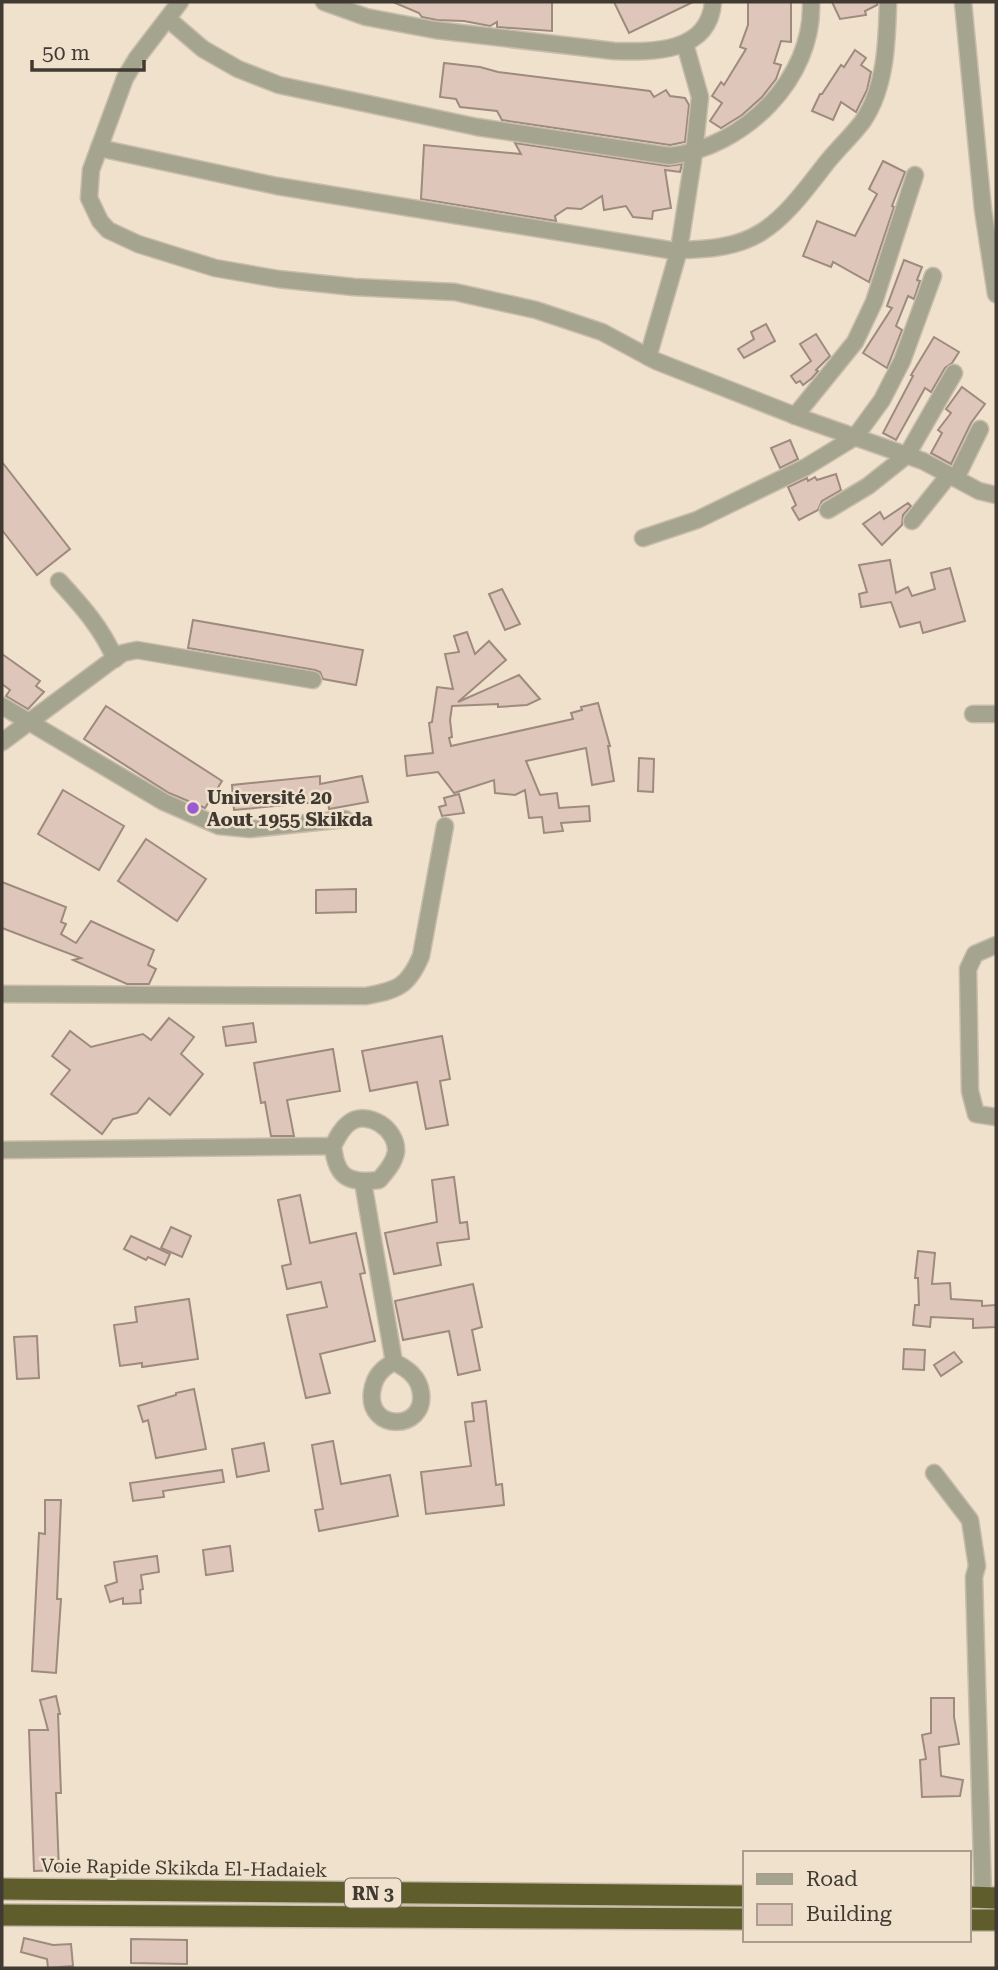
<svg xmlns="http://www.w3.org/2000/svg" width="998" height="1970" font-family="'Roboto Serif',serif">
  <style>
    .building { fill: #dec7ba; stroke: #9f8a7e; stroke-width: 2 }
    .lines { fill: none; stroke-linecap: round; stroke-linejoin: round }
    .minor-casing { stroke: #c8bcaa; stroke-width: 19 }
    .highway-casing { stroke: #c8bcaa; stroke-width: 24 }
    .minor { stroke: #a5a48e; stroke-width: 16 }
    .highway { stroke: #5f5d2c; stroke-width: 21 }
    .poi-dot { fill: #9a5bd2; stroke: #efe1cc; stroke-width: 2.5 }
    .labels { text-anchor: middle; dominant-baseline: central; stroke-width: 5; stroke-linejoin: round; paint-order: stroke }
    .shield { fill: #efe1cc; stroke: #746c60; stroke-width: 2 }
    .shield-label { font-size: 18px; font-weight: bold; fill: #403a32 }
    .poi-label { font-size: 19px; font-weight: bold; fill: #403a32; stroke: #efe1cc; text-anchor: start }
    .street-label { font-size: 19px; fill: #403a32; stroke: #efe1cc }
  </style>
  <rect width="100%" height="100%" fill="#efe1cc"/>
  <g class="building">
    <polygon points="393,2 552,2 552,31 497,27 497,22 490,26 464,21 437,20 422,17 419,13"/>
    <polygon points="614,2 693,2 629,33"/>
    <polygon points="748,2 791,2 791,42 781,41 774,63 781,65 776,79 762,97 742,115 721,128 710,121 722,103 712,96 721,82 724,85 746,49 740,47 748,25"/>
    <polygon points="832,2 878,2 877,5 865,11 866,15 840,19"/>
    <polygon points="855,50 866,58 861,65 871,72 867,90 856,112 841,102 833,120 812,111 820,94 822,94 841,65 844,67"/>
    <polygon points="444,63 480,67 498,72 650,91 654,97 666,90 670,96 685,98 689,105 685,142 670,145 502,120 497,111 460,107 456,99 440,97"/>
    <polygon points="515,143 668,166 682,164 680,172 665,170 671,208 653,211 652,219 633,217 626,206 604,210 602,196 581,209 567,208 555,216 556,221 421,199 424,145 521,154"/>
    <polygon points="883,161 905,172 892,206 894,207 869,282 833,262 831,267 803,256 817,221 855,236 877,194 869,189"/>
    <polygon points="904,260 922,267 917,280 920,281 914,299 908,296 896,326 902,330 887,368 863,353 892,308 887,306"/>
    <polygon points="766,324 775,341 744,358 738,349 754,339 751,332"/>
    <polygon points="816,334 830,356 816,370 818,371 812,378 803,385 800,381 796,383 791,376 811,361 800,344"/>
    <polygon points="934,337 959,352 952,363 945,368 931,392 925,388 896,440 883,433 913,376 911,375"/>
    <polygon points="962,387 985,404 971,423 951,464 931,453 942,433 938,430 951,413 946,409"/>
    <polygon points="790,440 798,459 780,468 771,448"/>
    <polygon points="2,462 70,549 37,575 2,530"/>
    <polygon points="836,474 841,490 822,501 818,510 799,520 792,508 796,505 788,487 807,478 808,481 815,477 817,480"/>
    <polygon points="908,503 911,506 903,515 902,525 882,545 863,524 880,512 884,519"/>
    <polygon points="890,560 896,593 908,587 912,596 935,589 931,573 950,568 965,621 923,633 920,622 900,627 891,602 861,607 859,594 867,592 859,565"/>
    <polygon points="502,589 520,624 505,630 489,594"/>
    <polygon points="193,620 363,650 356,685 323,679 320,672 315,670 188,648"/>
    <polygon points="467,632 475,654 489,641 506,660 458,702 519,675 540,699 527,705 498,707 498,704 452,706 450,720 452,737 449,738 451,746 573,719 571,713 582,710 581,707 598,703 610,746 608,746 614,781 592,785 586,748 526,761 540,795 557,793 559,808 589,806 590,821 561,823 563,831 544,833 542,817 529,818 525,790 515,795 495,793 494,780 454,793 438,772 407,776 405,756 433,753 429,723 432,722 437,687 453,689 445,654 459,652 454,636"/>
    <polygon points="2,654 40,681 36,686 44,692 28,709 6,696 10,690 2,684"/>
    <polygon points="106,706 222,781 205,808 169,793 84,739"/>
    <polygon points="639,758 654,759 653,792 638,791"/>
    <polygon points="320,776 320,784 362,776 368,802 329,809 328,801 234,810 232,785"/>
    <polygon points="63,790 124,826 99,870 38,834"/>
    <polygon points="459,794 464,813 442,816 439,807 446,805 444,798"/>
    <polygon points="146,839 206,879 177,921 118,881"/>
    <polygon points="2,882 66,907 61,922 66,924 61,934 76,943 91,921 154,950 148,965 156,969 149,984 127,984 73,960 81,958 2,928"/>
    <polygon points="356,889 356,912 316,913 316,890"/>
    <polygon points="169,1018 194,1037 181,1054 203,1074 170,1115 149,1098 137,1113 113,1119 102,1134 51,1094 70,1070 52,1056 70,1031 91,1047 143,1034 151,1040"/>
    <polygon points="253,1023 256,1042 226,1046 223,1027"/>
    <polygon points="442,1036 450,1079 440,1081 448,1125 426,1129 417,1082 370,1091 362,1051"/>
    <polygon points="333,1049 340,1091 287,1100 294,1136 271,1136 265,1102 261,1103 254,1063"/>
    <polygon points="454,1177 460,1223 467,1222 469,1239 437,1243 441,1265 394,1274 385,1233 437,1222 432,1180"/>
    <polygon points="300,1195 310,1243 356,1233 365,1273 360,1274 375,1341 320,1354 330,1393 306,1398 287,1315 327,1307 321,1282 287,1289 282,1266 291,1264 278,1200"/>
    <polygon points="171,1227 191,1236 182,1257 161,1248"/>
    <polygon points="131,1236 170,1254 165,1265 148,1257 146,1260 124,1249"/>
    <polygon points="918,1251 935,1253 932,1284 950,1283 951,1299 982,1301 982,1306 996,1305 996,1327 973,1328 973,1319 931,1317 930,1327 913,1325 915,1305 919,1305 918,1278 915,1278"/>
    <polygon points="473,1284 482,1327 472,1330 480,1370 458,1375 449,1331 403,1340 395,1301"/>
    <polygon points="189,1299 198,1359 142,1367 142,1363 120,1366 114,1325 137,1322 135,1307"/>
    <polygon points="37,1336 39,1378 17,1379 14,1337"/>
    <polygon points="904,1349 925,1350 924,1370 903,1369"/>
    <polygon points="954,1352 962,1362 941,1376 934,1365"/>
    <polygon points="194,1389 206,1449 156,1458 148,1420 143,1422 138,1406 176,1395 176,1393"/>
    <polygon points="486,1401 496,1485 502,1484 504,1505 426,1514 421,1472 471,1466 465,1422 474,1421 472,1403"/>
    <polygon points="333,1441 341,1484 390,1475 398,1516 319,1531 315,1510 323,1509 312,1445"/>
    <polygon points="264,1443 269,1471 237,1477 232,1449"/>
    <polygon points="222,1470 224,1482 163,1491 164,1497 133,1501 130,1483"/>
    <polygon points="45,1500 61,1500 57,1599 61,1599 56,1673 32,1671 39,1533 45,1534"/>
    <polygon points="230,1546 233,1571 206,1575 203,1550"/>
    <polygon points="157,1556 159,1572 141,1575 143,1589 140,1590 141,1603 123,1604 123,1598 110,1602 105,1586 117,1582 114,1562"/>
    <polygon points="56,1696 60,1714 58,1714 61,1793 56,1793 59,1870 34,1871 29,1730 48,1730 40,1700"/>
    <polygon points="931,1698 954,1698 954,1717 959,1744 939,1747 941,1776 963,1780 960,1796 922,1797 920,1760 926,1759 922,1735 931,1733"/>
    <polygon points="24,1938 53,1945 71,1944 73,1966 48,1968 47,1959 21,1952"/>
    <polygon points="131,1939 187,1940 187,1964 131,1963"/>
  </g>
  <g class="lines">
    <g class="minor-casing">
      <g id="minor">
        <polyline points="180,2 137,58 125,78 91,170 89,198 100,221 108,230 138,244 215,268 278,279 354,287 455,292 536,310 602,332 656,361 801,418 923,461 979,491 996,495"/>
        <path d="M324,2L366,17L435,30L614,51C653,52 709,53 713,2"/>
        <polyline points="963,2 983,210 996,294"/>
        <path d="M168,19L203,49L238,69L279,85L477,127L670,156C744,147 814,79 811,2"/>
        <path d="M99,148L277,186L669,250C756,251 774,231 824,166C836,150 851,137 863,121C886,87 887,41 888,2"/>
        <polyline points="648,357 679,250 694,153 700,97 685,44"/>
        <polyline points="795,416 855,342 874,302 915,175"/>
        <polyline points="956,478 980,429"/>
        <polyline points="828,510 868,486 907,455 954,373"/>
        <polyline points="912,521 949,475"/>
        <polyline points="643,538 697,520 806,467 855,437 882,400 902,361 933,276"/>
        <path d="M59,581C81,605 102,628 115,659"/>
        <polyline points="2,706 164,802 219,826 250,829 345,819"/>
        <polyline points="973,714 996,714"/>
        <polyline points="2,742 107,664 123,653 137,650 313,680"/>
        <polyline points="996,945 975,954 968,969 970,1091 976,1114 996,1117"/>
        <path d="M2,994L366,996C397,990 408,987 421,956L445,826"/>
        <path d="M2,1150L333,1146C337,1138 341,1129 349,1123C367,1109 398,1129 396,1152C394,1163 386,1172 379,1180C348,1184 336,1177 333,1146"/>
        <path d="M363,1182L394,1362C408,1369 419,1377 421,1393C426,1431 367,1432 372,1392C374,1377 381,1369 394,1362"/>
        <polyline points="934,1473 970,1520 977,1566 974,1577 983,1897"/>
      </g>
    </g>
    <g class="highway-casing">
      <g id="highway">
        <polyline points="2,1889 744,1896"/>
        <polyline points="968,1897 996,1898"/>
        <polyline points="2,1915 744,1919"/>
        <polyline points="968,1920 996,1920"/>
      </g>
    </g>
    <use href="#minor" class="minor"/>
    <use href="#highway" class="highway"/>
  </g>
  <circle class="poi-dot" cx="193" cy="808" r="7"/>
  <g class="labels">
    <rect class="shield" x="345" y="1878.5" width="56" height="29" rx="5"/>
    <g class="shield-label">
      <text x="373" y="1893">RN 3</text>
    </g>
    <g class="poi-label">
      <text x="207" y="797">Université 20<tspan x="207" dy="22">Aout 1955 Skikda</tspan></text>
    </g>
    <g class="street-label">
      <text transform="translate(184 1868) rotate(1)">Voie Rapide Skikda El-Hadaiek</text>
    </g>
  </g>
  <rect width="998" height="1970" fill="none" stroke="#403a32" stroke-width="7"/>
  <rect x="743" y="1851" width="228" height="91" fill="#efe1cc" stroke="#a99e8e" stroke-width="2"/>
  <rect x="757" y="1874" width="35" height="10" fill="#a5a48e" stroke="#a99e8e" stroke-width="2"/>
  <text x="806" y="1886" font-size="21" fill="#403a32">Road</text>
  <rect x="757" y="1904" width="35" height="21" fill="#dec7ba" stroke="#a99e8e" stroke-width="2"/>
  <text x="806" y="1921" font-size="21" fill="#403a32">Building</text>
  <path d="M32 60v10h112v-10" fill="none" stroke="#403a32" stroke-width="3.5"/>
  <text x="42" y="60" font-size="21" fill="#403a32" stroke="#efe1cc" stroke-width="5" paint-order="stroke">50 m</text>
</svg>
